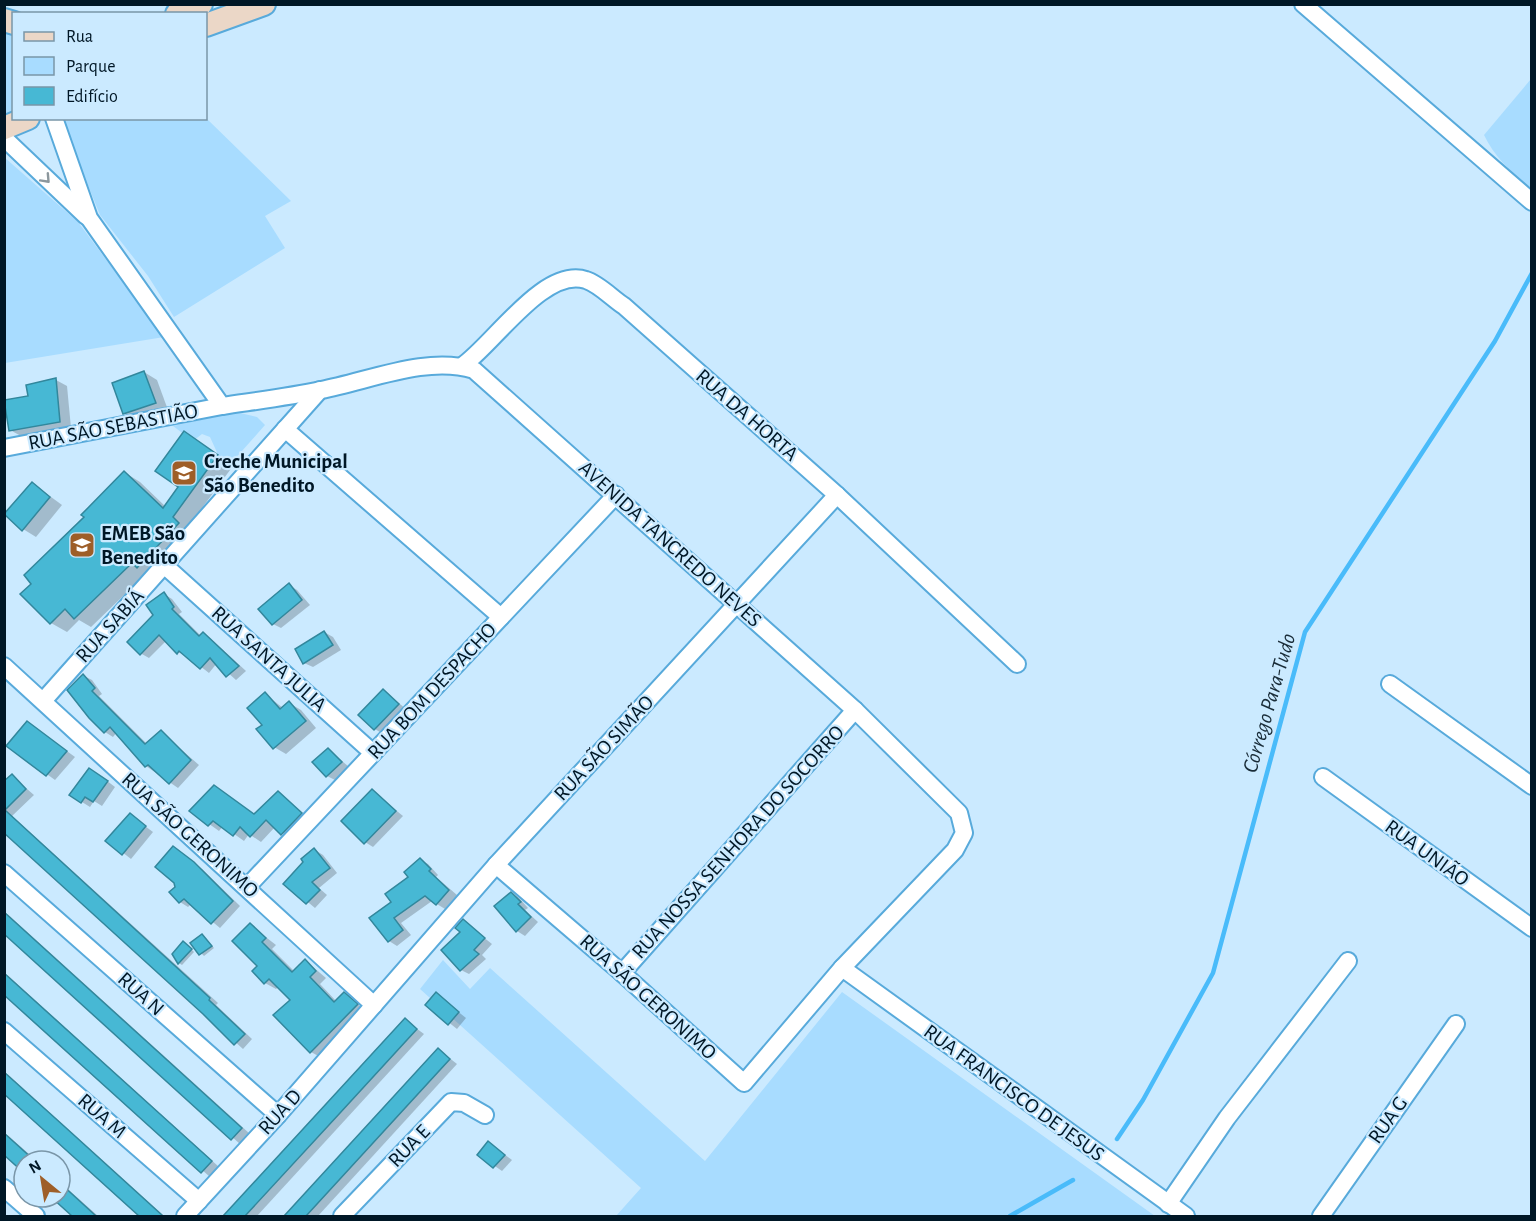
<svg xmlns="http://www.w3.org/2000/svg" width="1536" height="1221" font-family="'Alegreya Sans',sans-serif">
  <style>
    .green { fill: #a8dcff }
    .shadow { fill: #0003 }
    .lines { fill: none; stroke-linecap: round; stroke-linejoin: round }
    .stream { stroke: #49bbfa; stroke-width: 4.5 }
    .building { fill: #47b8d4; stroke: #32879c; stroke-width: 1.5 }
    .minor-casing { stroke: #58aadb; stroke-width: 20 }
    .secondary-casing { stroke: #58aadb; stroke-width: 26 }
    .minor { stroke: #fff; stroke-width: 16 }
    .secondary { stroke: #ebd7c7; stroke-width: 22 }
    .oneway { stroke: #8c979d }
    .labels { text-anchor: middle; dominant-baseline: central; stroke-width: 4.5; stroke-linejoin: round; paint-order: stroke }
    .street-label { font-size: 21px; fill: #001726; stroke: #cbeaff }
    .poi-label { font-size: 21px; font-weight: bold; fill: #001726; stroke: #cbeaff; text-anchor: start }
    .water-label { font-size: 22px; font-style: italic; fill: #192c38; stroke: #cbeaff }
  </style>
  <rect width="100%" height="100%" fill="#cbeaff"/>
  <g class="green">
    <polygon points="5,30 13,32 14,118 5,124"/>
    <path d="M1531,79V188C1512,173 1495,158 1484,135Z"/>
    <polygon points="206,118 291,201 265,216 285,248 174,317 148,276 100,215 61,119"/>
    <polygon points="4,157 78,222 164,337 5,363"/>
    <polygon points="236,412 257,417 265,425 225,470 210,437 202,434 193,441 173,426"/>
    <polygon points="443,960 470,989 490,968 705,1161 842,992 1155,1216 616,1216 641,1188 420,989"/>
  </g>
  <g class="shadow">
    <polygon points="144,372 157,380 168,410 137,421 124,413"/>
    <polygon points="56,380 67,386 71,428 21,436 10,430 29,397"/>
    <polygon points="184,433 233,466 188,527 148,572 91,627 79,620 67,632 51,623 34,584 124,472 140,482 166,507 180,487"/>
    <polygon points="32,483 62,505 36,537 23,529"/>
    <polygon points="289,585 297,590 310,605 281,628 273,624"/>
    <polygon points="164,594 172,599 182,612 179,614 201,636 203,634 211,639 246,671 236,680 217,663 209,673 187,656 178,652 166,641 149,658 140,653"/>
    <polygon points="324,632 333,637 341,650 313,667 304,663"/>
    <polygon points="84,676 92,680 102,694 99,696 147,744 161,732 199,765 178,788 146,766 117,732 113,737 105,732"/>
    <polygon points="384,691 406,709 383,734 375,729"/>
    <polygon points="265,694 283,708 289,703 301,710 316,728 286,754 274,747 264,725"/>
    <polygon points="35,728 75,757 55,780 8,746"/>
    <polygon points="328,749 349,767 335,780 327,776"/>
    <polygon points="98,774 115,787 102,806 94,801 90,807 82,802"/>
    <polygon points="12,776 34,795 12,816 218,1003 216,1005 252,1039 243,1049 4,831 4,784"/>
    <polygon points="372,791 403,816 373,847 365,842"/>
    <polygon points="278,793 311,820 292,840 275,827 261,842 249,834 244,841 223,826 219,831 191,811 255,815"/>
    <polygon points="130,815 153,832 131,859 108,841"/>
    <polygon points="315,850 323,855 337,873 319,888 327,895 315,908 285,883"/>
    <polygon points="181,853 202,869 240,906 220,928 191,904 188,907 180,902 177,887"/>
    <polygon points="420,860 428,864 438,875 436,877 457,895 445,909 432,901 401,923 411,935 397,946 389,941 393,902"/>
    <polygon points="511,893 519,898 528,908 525,910 538,922 525,936 517,931 496,906"/>
    <polygon points="4,911 250,1134 240,1144 4,932"/>
    <polygon points="463,921 492,944 482,955 486,959 469,974 461,970"/>
    <polygon points="250,925 276,945 272,949 295,972 306,961 326,978 320,984 337,1002 345,994 368,1012 322,1058 311,1052 292,1000 279,986 276,989 265,983"/>
    <polygon points="203,936 214,948 204,956 192,944"/>
    <polygon points="187,945 194,952 182,965 179,963"/>
    <polygon points="4,972 219,1167 210,1177 4,993"/>
    <polygon points="436,994 466,1018 457,1029 427,1005"/>
    <polygon points="405,1020 424,1034 257,1216 225,1216"/>
    <polygon points="438,1049 457,1064 318,1216 286,1216"/>
    <polygon points="4,1071 164,1216 141,1216 4,1092"/>
    <polygon points="4,1132 37,1161 24,1161 24,1171 4,1153"/>
    <polygon points="489,1143 512,1160 502,1171 479,1155"/>
    <polygon points="60,1182 98,1216 74,1216 53,1197 60,1197"/>
  </g>
  <g class="lines">
    <g class="stream">
      <polyline points="1117,1139 1143,1100 1213,973 1305,632 1495,341 1532,273"/>
      <polyline points="1010,1216 1073,1180"/>
    </g>
  </g>
  <g class="building">
    <polygon points="144,371 156,403 123,414 112,383"/>
    <polygon points="56,378 60,422 9,431 4,400 28,396 26,385"/>
    <polygon points="184,431 218,455 173,517 179,523 137,568 132,563 74,619 65,609 50,624 20,594 31,584 24,575 84,517 81,515 124,471 163,508 178,487 155,471"/>
    <polygon points="32,482 50,497 22,531 4,514"/>
    <polygon points="289,583 302,600 272,625 258,609"/>
    <polygon points="164,592 174,607 172,609 199,636 203,632 239,666 226,677 210,658 200,669 179,651 177,654 159,635 140,655 127,642 153,615 146,605"/>
    <polygon points="324,631 333,645 303,664 295,649"/>
    <polygon points="83,674 95,688 92,691 145,744 161,730 191,760 169,784 148,765 145,767 110,727 104,733 89,718 67,690"/>
    <polygon points="383,689 399,704 374,730 358,715"/>
    <polygon points="265,692 280,709 289,701 306,721 273,749 256,729 262,725 247,708"/>
    <polygon points="27,721 67,751 46,776 6,746"/>
    <polygon points="328,748 342,762 326,777 312,762"/>
    <polygon points="89,768 108,781 93,802 85,797 81,803 69,795"/>
    <polygon points="12,774 26,789 5,810 210,998 209,1000 245,1034 234,1045 203,1014 4,833 4,781"/>
    <polygon points="214,785 254,814 278,791 302,813 281,835 266,820 250,837 240,827 233,836 213,821 208,826 189,811"/>
    <polygon points="372,789 396,811 364,844 341,821"/>
    <polygon points="130,813 146,826 122,855 105,841"/>
    <polygon points="173,846 194,862 233,901 211,924 184,899 179,903 169,892 175,887 174,883 155,867"/>
    <polygon points="314,848 330,868 312,882 320,890 306,904 283,884 303,862 301,859"/>
    <polygon points="420,858 431,869 429,871 449,890 436,905 425,896 394,918 403,930 388,942 369,918 391,902 385,894 408,877 404,872"/>
    <polygon points="511,892 521,902 518,904 531,917 516,932 494,906"/>
    <polygon points="4,912 242,1128 231,1140 4,934"/>
    <polygon points="463,919 485,938 474,950 479,954 460,971 441,950 460,932 455,928"/>
    <polygon points="250,923 266,938 262,942 292,972 305,959 316,971 310,977 334,1002 344,992 358,1004 310,1053 273,1015 290,1000 269,979 264,984 252,971 257,966 232,941"/>
    <polygon points="202,934 212,946 199,955 190,943"/>
    <polygon points="183,941 192,949 178,964 172,954"/>
    <polygon points="4,973 212,1161 201,1173 4,995"/>
    <polygon points="436,992 459,1012 448,1025 425,1005"/>
    <polygon points="405,1018 417,1029 340,1113 245,1216 223,1216"/>
    <polygon points="438,1048 450,1059 306,1216 284,1216"/>
    <polygon points="4,1072 65,1127 163,1216 139,1216 4,1094"/>
    <polygon points="4,1133 35,1161 24,1161 24,1173 4,1155"/>
    <polygon points="488,1141 505,1155 493,1168 477,1155"/>
    <polygon points="60,1183 96,1216 72,1216 51,1197 60,1197"/>
  </g>
  <g class="lines">
    <g class="minor-casing">
      <g id="minor">
        <polyline points="1303,4 1532,202"/>
        <path d="M54,118L89,218L222,406C255,401 288,397 321,390C369,381 427,355 474,370L855,710L959,813L964,833L955,850L842,968L744,1083L622,973L496,865"/>
        <polyline points="4,138 86,216"/>
        <path d="M462,366C493,345 544,266 586,280C599,284 613,299 624,306L837,495L1017,664"/>
        <polyline points="285,429 501,617"/>
        <polyline points="4,448 222,406"/>
        <polyline points="164,565 373,753"/>
        <polyline points="4,666 374,1005"/>
        <polyline points="1390,684 1532,786"/>
        <polyline points="43,701 320,390"/>
        <polyline points="1323,777 1532,928"/>
        <polyline points="4,873 278,1115"/>
        <polyline points="247,887 616,495"/>
        <polyline points="842,968 1186,1216"/>
        <polyline points="622,973 855,710"/>
        <polyline points="4,1031 199,1201"/>
        <polyline points="4,1188 36,1216"/>
        <polyline points="1168,1204 1227,1118 1348,961"/>
        <polyline points="185,1216 278,1115 496,865 837,495"/>
        <polyline points="342,1216 451,1102 464,1103 485,1115"/>
        <polyline points="1321,1216 1456,1024"/>
      </g>
    </g>
    <g class="secondary-casing">
      <g id="secondary">
        <polyline points="177,14 201,4"/>
        <polyline points="4,20 14,23"/>
        <polyline points="206,25 264,4"/>
        <polyline points="4,128 28,118"/>
      </g>
    </g>
    <use href="#minor" class="minor"/>
    <use href="#secondary" class="secondary"/>
  </g>
  <defs><path id="oneway-chevron" d="M-2-3.5L2.5 0L-2 3.5" fill="none" stroke-width="1.6" stroke-linecap="round" stroke-linejoin="round" transform="scale(1.5)"/></defs>
  <use class="oneway" href="#oneway-chevron" transform="translate(46 179) rotate(47)"/>
  <defs>
    <g id="school-square" transform="scale(1.35)"><rect x="-9" y="-9" width="18" height="18" rx="4" fill="#9e5e28" stroke="#cbeaff"/><path d="M0-5L7-2L0 1L-7-2ZM-4 1L0 2.5L4 1V4Q0 6-4 4Z" fill="#fff"/></g>
  </defs>
  <g fill-rule="evenodd">
    <use href="#school-square" x="184" y="473"/>
    <use href="#school-square" x="82" y="545"/>
  </g>
  <g class="labels">
    <g class="street-label">
      <text transform="translate(747 415) rotate(41)">RUA DA HORTA</text>
      <text transform="translate(113 427) rotate(-11)">RUA SÃO SEBASTIÃO</text>
      <text transform="translate(670 544) rotate(42)">AVENIDA TANCREDO NEVES</text>
      <text transform="translate(110 626) rotate(-48)">RUA SABIÁ</text>
      <text transform="translate(269 659) rotate(42)">RUA SANTA JULIA</text>
      <text transform="translate(432 691) rotate(-47)">RUA BOM DESPACHO</text>
      <text transform="translate(604 748) rotate(-47)">RUA SÃO SIMÃO</text>
      <text transform="translate(190 835) rotate(42)">RUA SÃO GERONIMO</text>
      <text transform="translate(738 842) rotate(-48)">RUA NOSSA SENHORA DO SOCORRO</text>
      <text transform="translate(1427 853) rotate(36)">RUA UNIÃO</text>
      <text transform="translate(141 994) rotate(42)">RUA N</text>
      <text transform="translate(648 997) rotate(42)">RUA SÃO GERONIMO</text>
      <text transform="translate(1014 1093) rotate(36)">RUA FRANCISCO DE JESUS</text>
      <text transform="translate(280 1112) rotate(-48)">RUA D</text>
      <text transform="translate(102 1116) rotate(41)">RUA M</text>
      <text transform="translate(1388 1120) rotate(-55)">RUA G</text>
      <text transform="translate(409 1146) rotate(-46)">RUA E</text>
    </g>
    <g class="poi-label">
      <text x="204" y="461">Creche Municipal<tspan x="204" dy="24">São Benedito</tspan></text>
      <text x="101" y="533">EMEB São<tspan x="101" dy="24">Benedito</tspan></text>
    </g>
    <g class="water-label">
      <text transform="translate(1269 703) rotate(-74)">Córrego Para-Tudo</text>
    </g>
  </g>
  <rect width="1536" height="1221" fill="none" stroke="#001726" stroke-width="12"/>
  <rect x="12" y="12" width="195" height="108" fill="#cbeaff" stroke="#7a96a8" stroke-width="1.5"/>
  <rect x="24" y="32" width="30" height="9" fill="#ebd7c7" stroke="#7a96a8" stroke-width="1.5"/>
  <text x="66" y="42" font-size="18" fill="#001726">Rua</text>
  <rect x="24" y="57" width="30" height="18" fill="#a8dcff" stroke="#7a96a8" stroke-width="1.5"/>
  <text x="66" y="72" font-size="18" fill="#001726">Parque</text>
  <rect x="24" y="87" width="30" height="18" fill="#47b8d4" stroke="#7a96a8" stroke-width="1.5"/>
  <text x="66" y="102" font-size="18" fill="#001726">Edifício</text>
  <g transform="translate(42 1179) rotate(330)"><circle r="28" fill="#cbeaff" stroke="#7a96a8" stroke-width="1.5"/>
  <path d="M0-4.5L10 22L0 15L-10 22Z" fill="#9e5e28"/>
  <text y="-9" font-size="16" font-weight="bold" text-anchor="middle" fill="#001726">N</text>
  </g>
</svg>
